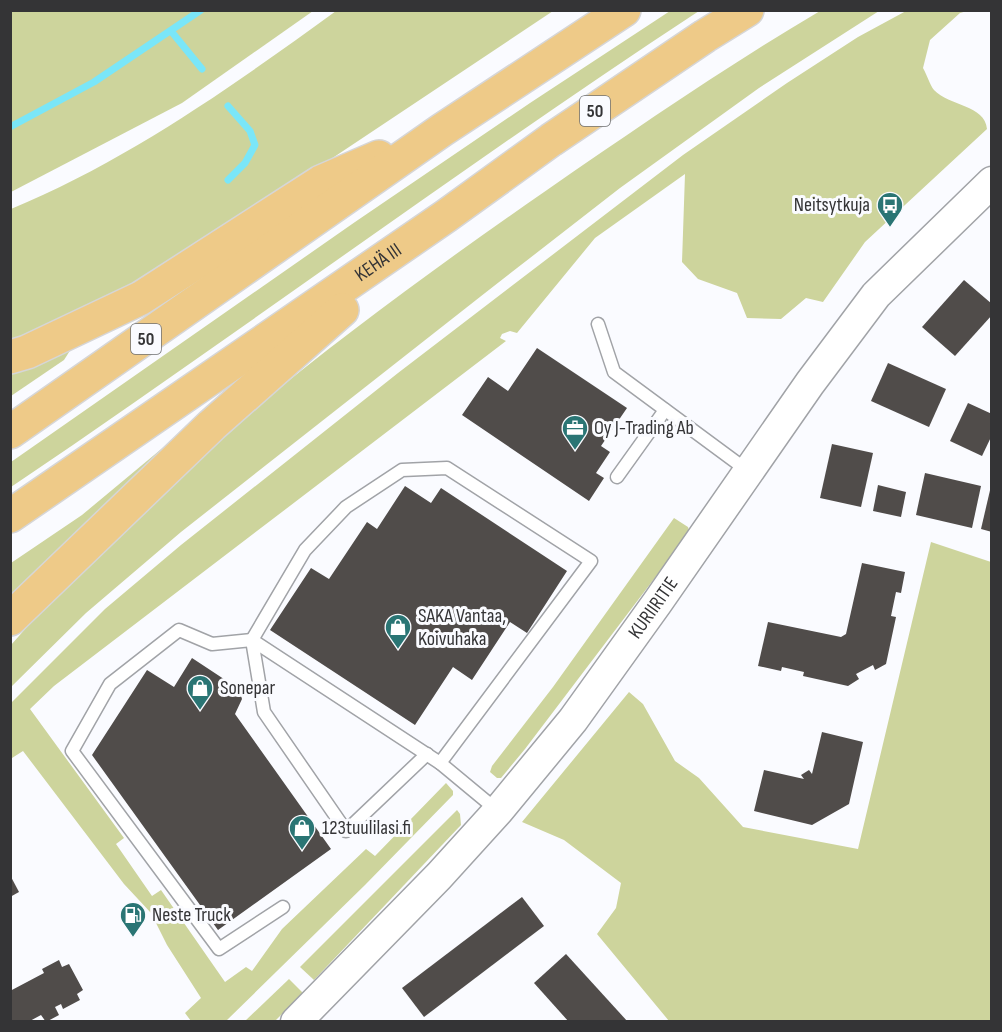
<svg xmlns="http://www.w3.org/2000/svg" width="1002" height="1032" font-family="'Sofia Sans Condensed',sans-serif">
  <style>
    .green { fill: #cdd49c }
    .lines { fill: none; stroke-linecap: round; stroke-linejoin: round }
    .stream { stroke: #7ae6f8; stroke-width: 7 }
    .building { fill: #504c4a }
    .service-casing { stroke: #a1a3a7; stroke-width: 15 }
    .tertiary-casing { stroke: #a1a3a7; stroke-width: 33 }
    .trunk-casing { stroke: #d6d6d7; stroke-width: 36 }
    .service { stroke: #fff; stroke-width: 12 }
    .tertiary { stroke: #fff; stroke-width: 30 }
    .trunk { stroke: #eeca88; stroke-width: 33 }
    .labels { text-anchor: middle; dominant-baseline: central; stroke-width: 6; stroke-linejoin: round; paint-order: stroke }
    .shield { fill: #fafbff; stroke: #6f7072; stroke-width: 1.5 }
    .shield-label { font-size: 18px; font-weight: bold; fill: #343436 }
    .poi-label { font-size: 20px; fill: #343436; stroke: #fafbff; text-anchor: start }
    .street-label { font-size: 20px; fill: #343436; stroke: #fafbff }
  </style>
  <rect width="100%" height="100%" fill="#fafbff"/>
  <g class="green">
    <polygon points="10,11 11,10 313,11 182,103 11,192"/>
    <path d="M336,11H553L304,177L150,275L56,324L11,339V209C129,160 234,85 336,11Z"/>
    <path d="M670,11H699C466,164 242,331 11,487V462L355,222L530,103Z"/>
    <path d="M820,11H879L759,88L620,188L485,293L181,532L86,613L11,687V645C59,591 107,536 162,488C283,379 414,282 547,190C637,128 727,66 820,11Z"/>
    <path d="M906,11H967L960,13L930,40L923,68C927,75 930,85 934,90C949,106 985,105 987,129L865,242L823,302L806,298L781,319L747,318L737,293L698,279L682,262L685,174L595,238L517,333L510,331L502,334L500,338L506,341L54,686L30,709L124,838L116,844L152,896L161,890L225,982L246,967L252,971L282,929L366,849L375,856L446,783L453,791V795L365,885L226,1021H191L185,1013L201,998L167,945L151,913L124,884L23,751L12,758L11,755V703L105,609L181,545L398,373L683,155L787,83L858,37Z"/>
    <polygon points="71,349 64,360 11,396 10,368"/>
    <polygon points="189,426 11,605 11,563 82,515"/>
    <polygon points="674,518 688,527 689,530 682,542 525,749 501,778 497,778 490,772 492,766 553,687"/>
    <polygon points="931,542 991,562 991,1021 669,1021 597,934 616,908 621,883 564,840 522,822 629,692 643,704 675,761 699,778 743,827 858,849"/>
    <polygon points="457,810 460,814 461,825 314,980 300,967"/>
    <polygon points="289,979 303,993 275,1021 245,1021"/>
  </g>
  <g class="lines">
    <g class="stream">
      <polyline points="171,31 202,69"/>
      <polyline points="228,106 250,131 255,145 245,163 228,180"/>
      <polyline points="10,127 94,82 201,10"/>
    </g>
  </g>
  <g class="building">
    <polygon points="964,280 992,304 992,315 955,356 922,327"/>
    <polygon points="537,348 627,408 601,446 610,452 596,473 604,478 589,501 462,415 488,377 508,391"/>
    <polygon points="888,363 946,389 929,427 871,401"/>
    <polygon points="968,403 992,414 992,435 982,456 950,441"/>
    <polygon points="832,444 873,453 861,507 820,498"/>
    <polygon points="925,473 981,486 972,528 916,515"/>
    <polygon points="878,485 906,492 901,517 873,511"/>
    <polygon points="405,486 431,503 441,488 567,571 527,633 510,622 472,680 453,667 415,725 270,630 311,568 329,579 367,522 377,529"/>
    <polygon points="991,486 992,486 992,532 981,529"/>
    <polygon points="862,563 905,572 901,593 896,592 891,616 896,617 886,664 875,670 873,665 856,674 859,679 848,686 803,676 804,672 782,667 781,671 758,666 768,622 841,637 846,634"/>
    <polygon points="192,658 239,689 242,699 235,714 331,849 218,930 92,755 147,670 174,687"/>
    <polygon points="822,732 863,742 849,804 812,825 754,811 764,770 804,779 801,775 809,770 812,774"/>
    <polygon points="10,875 19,892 10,897"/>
    <polygon points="522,897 544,926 424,1017 402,988"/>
    <polygon points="566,954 628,1022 569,1022 534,983"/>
    <polygon points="59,960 62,967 69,964 83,990 77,994 80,1000 63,1009 61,1004 55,1007 59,1015 46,1022 41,1015 28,1022 10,1022 10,991 44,973 42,969"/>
  </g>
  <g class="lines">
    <g class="service-casing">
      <g id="service">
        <polyline points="598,324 614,372 748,471"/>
        <polyline points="617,477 665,410"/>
        <polyline points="427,754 346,831 264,712 252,640 305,550 346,507 402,470 447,468 591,561 440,763"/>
        <polyline points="283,907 219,949 72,751 110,684 179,630 212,644 252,640 440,763 498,811"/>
      </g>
    </g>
    <g class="tertiary-casing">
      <g id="tertiary">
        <path id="s1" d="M296,1022L439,876L498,811L573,720L657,603L810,383L876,295L992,182"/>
      </g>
    </g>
    <g class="trunk-casing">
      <g id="trunk">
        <polyline points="10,357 27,352 141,298 321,182 379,157"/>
        <polyline points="10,432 442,130 624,10"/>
        <path id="s2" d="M10,516L446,216L551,140L705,36L747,10"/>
        <polyline points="10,619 212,425 342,310"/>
      </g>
    </g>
    <use href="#service" class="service"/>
    <use href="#tertiary" class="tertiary"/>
    <use href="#trunk" class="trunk"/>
  </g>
  <defs>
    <g id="bus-pin" transform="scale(1.35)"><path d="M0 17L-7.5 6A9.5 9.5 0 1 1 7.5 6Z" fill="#2a7574" stroke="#fafbff"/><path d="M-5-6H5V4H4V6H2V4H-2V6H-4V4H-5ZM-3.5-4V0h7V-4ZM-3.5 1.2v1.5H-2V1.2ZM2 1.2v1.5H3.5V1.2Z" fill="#fff"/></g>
    <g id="office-pin" transform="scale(1.35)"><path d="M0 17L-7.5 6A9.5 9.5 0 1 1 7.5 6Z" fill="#2a7574" stroke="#fafbff"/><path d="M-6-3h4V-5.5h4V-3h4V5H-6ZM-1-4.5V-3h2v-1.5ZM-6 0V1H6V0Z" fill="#fff"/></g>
    <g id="shop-pin" transform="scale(1.35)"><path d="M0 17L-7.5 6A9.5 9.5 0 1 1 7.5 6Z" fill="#2a7574" stroke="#fafbff"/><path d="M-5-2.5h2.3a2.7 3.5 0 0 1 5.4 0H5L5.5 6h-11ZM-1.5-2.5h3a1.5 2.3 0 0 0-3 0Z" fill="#fff"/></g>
    <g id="fuel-pin" transform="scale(1.35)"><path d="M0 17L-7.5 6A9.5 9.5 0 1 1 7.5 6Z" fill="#2a7574" stroke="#fafbff"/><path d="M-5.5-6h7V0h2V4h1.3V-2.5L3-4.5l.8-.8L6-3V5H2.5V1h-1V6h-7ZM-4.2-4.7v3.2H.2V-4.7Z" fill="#fff"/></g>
  </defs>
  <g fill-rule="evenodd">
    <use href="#bus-pin" x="890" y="205"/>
    <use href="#office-pin" x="575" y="428"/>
    <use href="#shop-pin" x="398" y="627"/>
    <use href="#shop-pin" x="200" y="688"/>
    <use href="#shop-pin" x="302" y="828"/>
    <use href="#fuel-pin" x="133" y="915"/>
  </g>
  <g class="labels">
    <g class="shield">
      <rect x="580" y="96" width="30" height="30" rx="4.5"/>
      <rect x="131" y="324" width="30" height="30" rx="4.5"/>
    </g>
    <g class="shield-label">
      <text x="595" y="111">50</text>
      <text x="146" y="339">50</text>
    </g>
    <g class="poi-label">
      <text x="870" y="205" text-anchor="end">Neitsytkuja</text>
      <text x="594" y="428">Oy J-Trading Ab</text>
      <text x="418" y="616">SAKA Vantaa,<tspan x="418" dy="23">Koivuhaka</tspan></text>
      <text x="220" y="688">Sonepar</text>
      <text x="322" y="828">123tuulilasi.fi</text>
      <text x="152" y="915">Neste Truck</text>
    </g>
    <g class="street-label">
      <text stroke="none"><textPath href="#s2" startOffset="447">KEHÄ III</textPath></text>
      <text stroke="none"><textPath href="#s1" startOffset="548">KURIIRITIE</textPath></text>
    </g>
  </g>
  <rect width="1002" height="1032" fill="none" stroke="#343436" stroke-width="24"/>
</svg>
